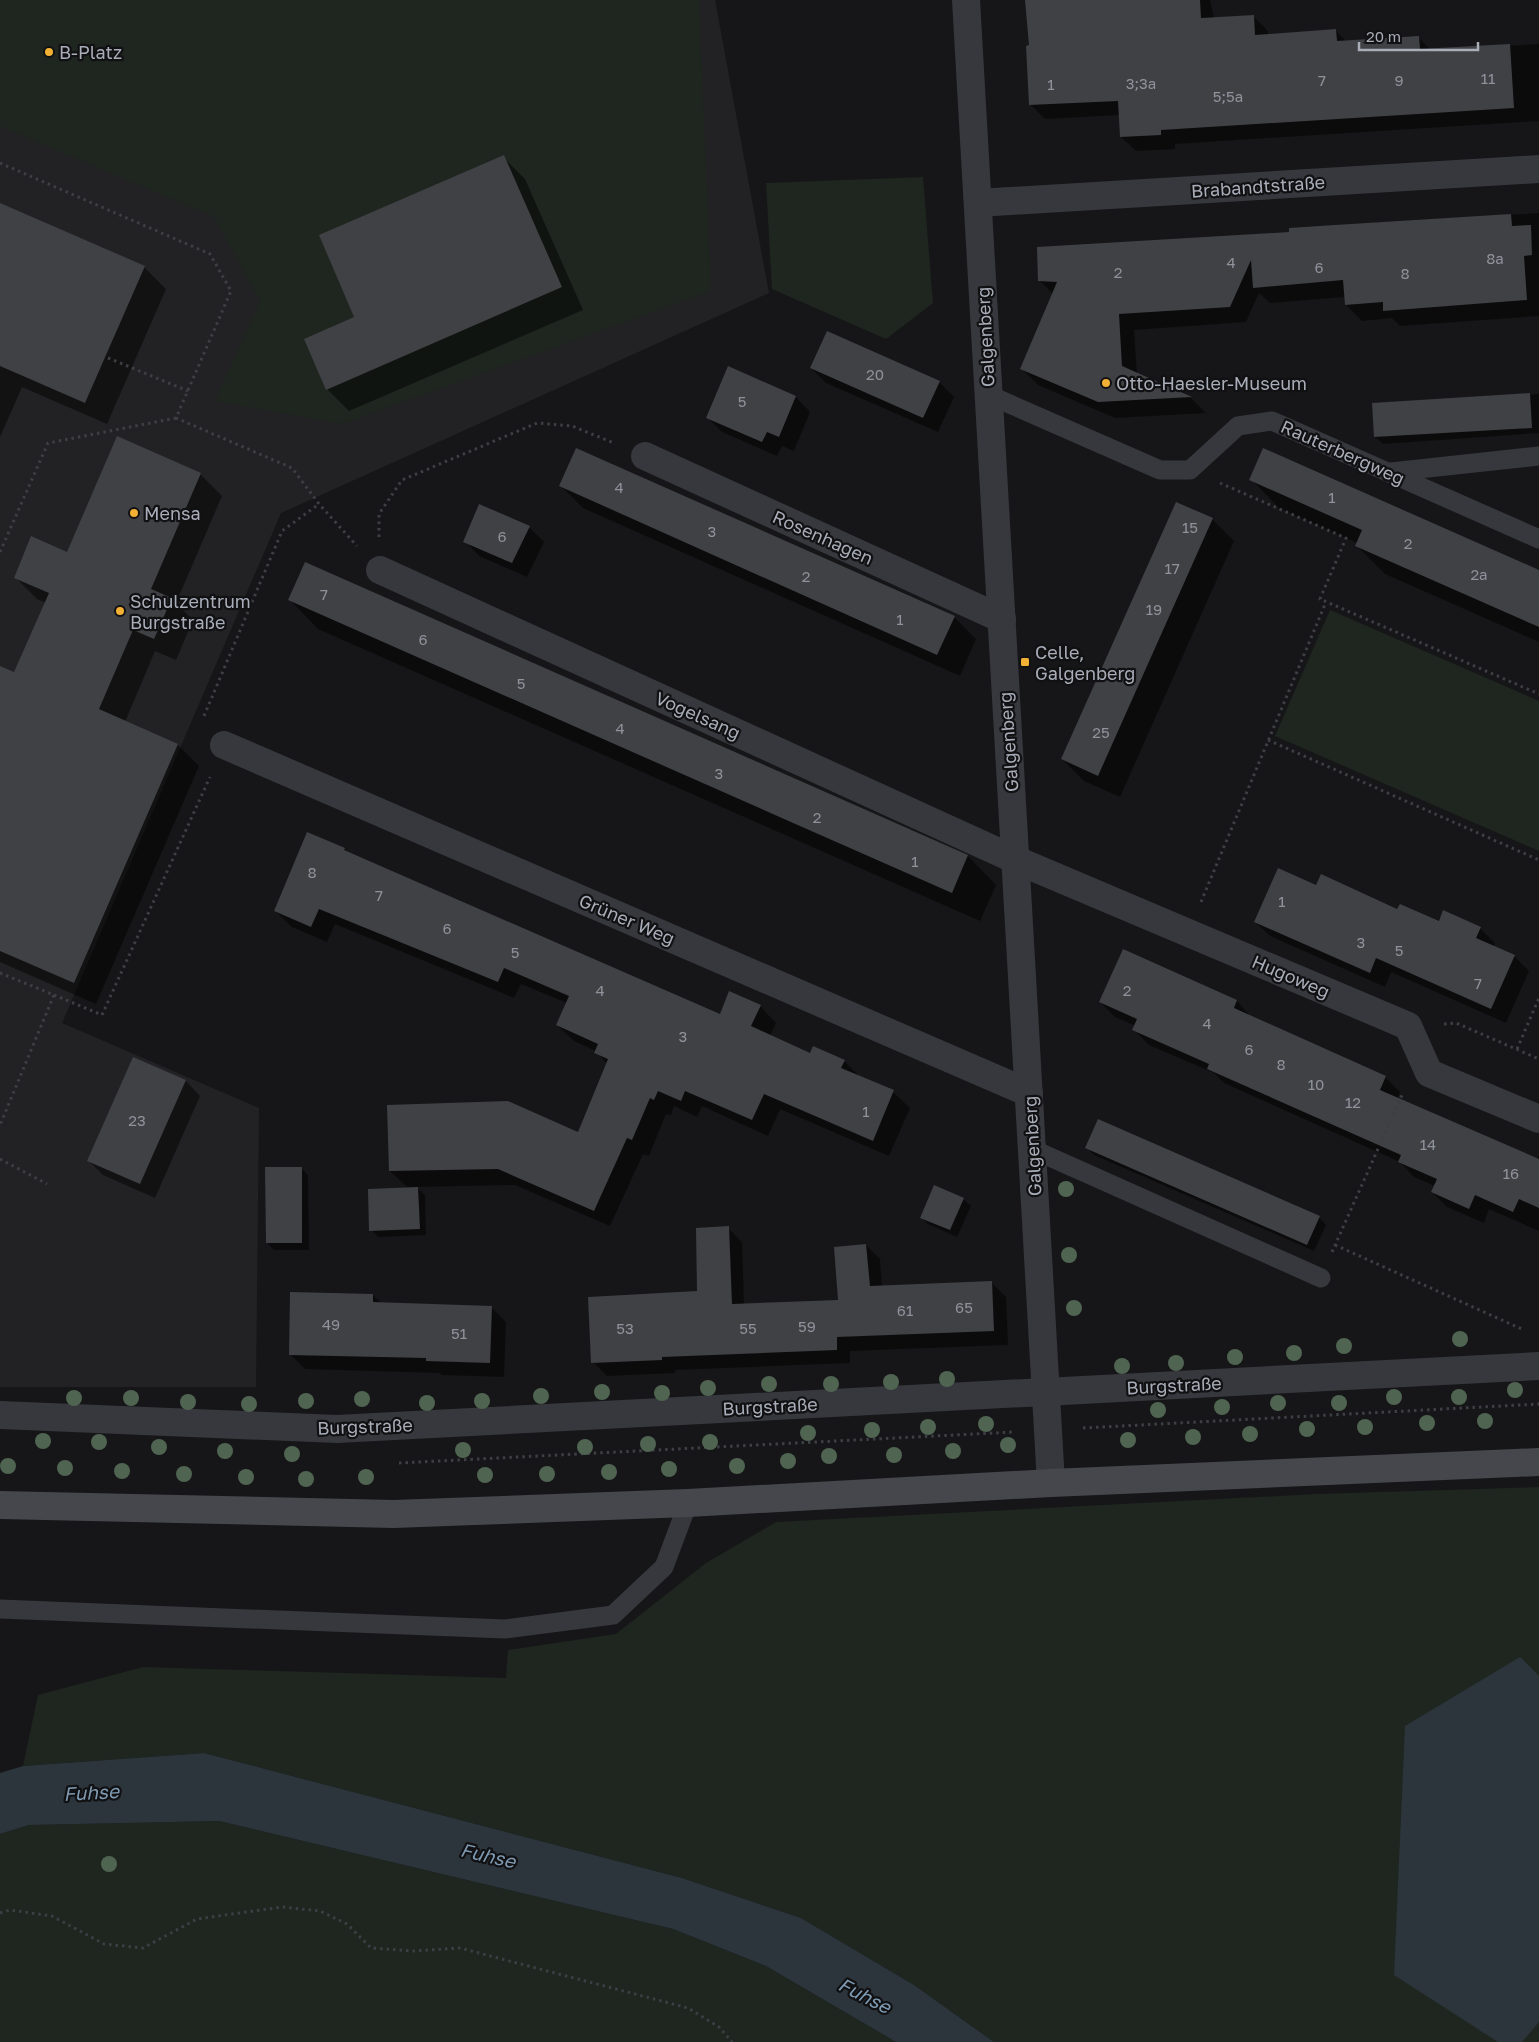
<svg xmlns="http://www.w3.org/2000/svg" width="1539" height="2042" font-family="'Golos Text',sans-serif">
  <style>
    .built { fill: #222225 }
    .green { fill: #1e261f }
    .water { fill: #2c353c }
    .shadow { fill: #0007 }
    .building { fill: #404145 }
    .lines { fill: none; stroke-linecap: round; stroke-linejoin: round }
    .path { stroke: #3d3f44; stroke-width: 3; stroke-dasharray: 2.5 4; stroke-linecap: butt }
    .lane { stroke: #37383d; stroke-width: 19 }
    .street { stroke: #37383d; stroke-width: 28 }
    .secondary { stroke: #45474d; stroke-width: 28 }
    .tree { fill: #506452 }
    .poi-dot { fill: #f2b134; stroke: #111113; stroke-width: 2 }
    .labels { text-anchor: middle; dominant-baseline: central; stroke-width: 4.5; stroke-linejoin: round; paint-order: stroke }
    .number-label { font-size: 15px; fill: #8e929b }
    .poi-label { font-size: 18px; fill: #a8adb8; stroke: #111113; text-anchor: start }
    .street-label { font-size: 18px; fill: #a8adb8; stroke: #111113 }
    .water-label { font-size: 19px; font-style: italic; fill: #7f9bb3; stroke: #111113 }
  </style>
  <rect width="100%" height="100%" fill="#161618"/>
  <polygon class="built" points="0,0 715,0 769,293 281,513 62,1023 259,1108 256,1387 0,1387"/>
  <g class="green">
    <polygon points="0,0 699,0 711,291 342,424 215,401 260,301 214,217 0,126"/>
    <polygon points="923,177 933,303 886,339 772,289 766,183"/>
    <polygon points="1330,610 1539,701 1539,851 1275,736"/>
    <polygon points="1539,1487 1539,2042 994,2042 914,1985 801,1918 682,1878 204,1753 23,1766 38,1695 143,1667 506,1678 508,1650 616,1634 706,1563 776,1522 1317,1494"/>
    <polygon points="219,1821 673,1929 766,1966 896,2042 0,2042 0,1834 29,1825"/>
  </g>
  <g class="water">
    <polygon points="1520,1657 1539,1676 1539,2022 1522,2042 1498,2042 1394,1975 1405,1726"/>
    <polygon points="204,1753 682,1878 801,1918 914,1985 994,2042 896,2042 766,1966 673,1929 219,1821 29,1825 0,1834 0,1773 23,1766"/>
  </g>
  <g class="shadow">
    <polygon points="1026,0 1210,0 1214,18 1253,16 1268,31 1268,35 1336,31 1347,42 1419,38 1431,50 1539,44 1539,121 1175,144 1175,149 1136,151 1121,137 1120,115 1045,119 1030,104 1030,47"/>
    <polygon points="503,157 525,179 583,310 349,411 327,389 356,318"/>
    <polygon points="0,204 144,267 166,289 107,424 22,387 0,437"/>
    <polygon points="1539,213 1539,316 1400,326 1392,318 1362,321 1346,305 1345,297 1270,303 1259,293 1246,322 1134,330 1137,374 1191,398 1206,413 1115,418 1038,385 1022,369 1053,294 1040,281 1335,226"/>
    <polygon points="811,368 939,382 954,397 938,432 826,383"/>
    <polygon points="1539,394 1539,433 1383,444 1375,437 1373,405"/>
    <polygon points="796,397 810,412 794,451 782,446 777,456 722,432 707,417"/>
    <polygon points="200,474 222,496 176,603 193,620 176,660 155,651 125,722 178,745 199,766 96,1004 0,962 0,667 14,673 46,603 37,599 15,577 67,554"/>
    <polygon points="1251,479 1539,571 1539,642 1385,574 1356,545 1357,543 1279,508"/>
    <polygon points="561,486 954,617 976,639 960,676 583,508"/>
    <polygon points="1212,519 1234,541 1120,797 1084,781 1062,759"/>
    <polygon points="529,527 544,542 527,577 479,556 465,541"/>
    <polygon points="306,564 968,856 996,885 980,921 318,629 290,600"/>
    <polygon points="344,849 349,854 720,1015 760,1006 776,1023 770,1036 811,1055 844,1061 861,1078 893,1092 910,1108 889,1156 780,1109 768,1136 702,1106 697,1117 674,1106 671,1115 666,1114 649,1156 643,1154 610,1226 515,1185 416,1187 425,1195 426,1235 378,1237 371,1230 408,1188 390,1171 579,1134 607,1064 596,1051 574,1041 557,1025 567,1003 521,984 514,998 335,924 327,942 292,927 275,911"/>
    <polygon points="1317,886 1439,922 1480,928 1495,943 1493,947 1514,956 1529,971 1506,1023 1391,972 1385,987 1270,936 1255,922"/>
    <polygon points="1123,950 1237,1001 1251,1017 1385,1077 1400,1092 1397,1099 1537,1160 1539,1156 1539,1231 1489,1209 1484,1223 1447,1207 1432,1192 1435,1186 1414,1177 1400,1162 1224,1083 1214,1073 1149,1045 1134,1030 1136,1026 1115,1017 1100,1002"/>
    <polygon points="134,1058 186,1081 200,1096 155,1198 103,1175 88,1160"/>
    <polygon points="1087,1148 1319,1217 1326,1225 1314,1251 1094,1155"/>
    <polygon points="301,1168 308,1175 309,1250 274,1250 267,1243"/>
    <polygon points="963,1199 971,1206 957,1237 928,1224 921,1217"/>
    <polygon points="728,1228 742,1242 744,1305 840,1301 866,1245 880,1259 882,1287 992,1283 1006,1297 1008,1345 850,1351 850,1363 675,1370 675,1373 607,1376 593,1362 699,1292"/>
    <polygon points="373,1295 381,1303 491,1307 506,1322 504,1377 442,1375 439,1373 305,1369 290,1354"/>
  </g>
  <g class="building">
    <polygon points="1025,0 1200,0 1201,18 1254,15 1255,35 1336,29 1337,41 1419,36 1420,49 1510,44 1514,108 1161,130 1161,135 1120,137 1118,101 1029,105 1026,46 1029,45"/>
    <polygon points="504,155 562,287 326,390 304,339 354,317 319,235"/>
    <polygon points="0,203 145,266 85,403 0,366"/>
    <polygon points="1511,214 1512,226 1531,225 1532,255 1524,256 1527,300 1383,311 1383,302 1345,305 1343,280 1253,288 1251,260 1230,307 1119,314 1122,366 1192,397 1098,402 1020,369 1057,282 1038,281 1037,247 1289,232 1289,228 1335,225"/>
    <polygon points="827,331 940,381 923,418 810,368"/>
    <polygon points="728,366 796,396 779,437 767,432 762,442 706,418"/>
    <polygon points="1530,393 1532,428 1374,437 1372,403"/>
    <polygon points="117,436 201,473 151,589 172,598 154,639 133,630 99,709 178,744 74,983 0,951 0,666 14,672 49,593 14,578 31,536 67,552"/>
    <polygon points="576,448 955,616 937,655 559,486"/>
    <polygon points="1263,448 1539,570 1539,627 1355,546 1362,530 1249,480"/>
    <polygon points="1176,502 1213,518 1098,776 1061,759"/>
    <polygon points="479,504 530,526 512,563 463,542"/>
    <polygon points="305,562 968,855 952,893 288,600"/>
    <polygon points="307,832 345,848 344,850 720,1014 729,991 761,1005 751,1026 810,1053 813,1046 845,1060 841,1068 894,1090 873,1141 764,1094 752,1120 685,1091 681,1101 658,1091 654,1100 650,1098 632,1140 627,1138 594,1211 498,1169 389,1171 387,1105 508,1101 578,1132 608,1059 594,1053 598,1044 556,1025 569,996 504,968 498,982 319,909 311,927 274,911"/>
    <polygon points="1278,868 1316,885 1321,874 1397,909 1400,904 1439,921 1443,910 1481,927 1476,938 1515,955 1491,1009 1376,958 1370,973 1254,922"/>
    <polygon points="1123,949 1237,1000 1234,1008 1386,1076 1380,1090 1539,1159 1539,1208 1519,1199 1513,1212 1475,1195 1469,1209 1431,1192 1437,1179 1398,1162 1401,1155 1207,1069 1209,1064 1132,1030 1137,1019 1099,1002"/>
    <polygon points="133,1057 186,1080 140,1184 87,1161"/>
    <polygon points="1098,1119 1320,1216 1307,1245 1085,1148"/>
    <polygon points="265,1167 302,1167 302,1243 266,1243"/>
    <polygon points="934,1185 964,1198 950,1230 920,1218"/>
    <polygon points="418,1187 420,1229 369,1231 368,1189"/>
    <polygon points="729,1226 732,1304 838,1300 834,1247 866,1244 870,1286 992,1281 994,1331 837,1337 837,1350 662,1357 662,1360 591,1363 588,1297 697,1291 696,1228"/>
    <polygon points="290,1292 373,1294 373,1302 492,1306 490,1363 426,1361 426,1358 289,1355"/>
  </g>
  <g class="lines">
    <g class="path">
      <polyline points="0,163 210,254 231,291 176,418 292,468 319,504 357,546"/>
      <polyline points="108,358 188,391"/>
      <polyline points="1220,483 1346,538 1320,599 1539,694"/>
      <polyline points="379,537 379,514 402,480 537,423 572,426 614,443"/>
      <polyline points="0,552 48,443 176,418"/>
      <polyline points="204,716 282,531 319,504"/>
      <polyline points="1268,740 1539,860"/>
      <polyline points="1201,902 1326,602"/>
      <polyline points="0,973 54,995 0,1125"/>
      <polyline points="54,995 102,1015 210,777"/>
      <polyline points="1444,1024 1456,1023 1539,1059"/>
      <polyline points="1517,1049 1539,998"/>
      <polyline points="0,1159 47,1184"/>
      <polyline points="1335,1245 1524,1330"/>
      <polyline points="1332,1252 1402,1095"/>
      <polyline points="1083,1428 1539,1404"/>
      <polyline points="399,1463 1014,1432"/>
      <polyline points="0,1913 10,1910 52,1916 104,1944 143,1948 197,1919 282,1907 320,1911 347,1924 371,1948 413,1951 460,1948 688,2008 719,2027 732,2042"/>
    </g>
    <g class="lane">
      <polyline points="989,395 1160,470 1190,470 1238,426 1272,421 1539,539"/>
      <polyline points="1391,472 1539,456"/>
      <polyline points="1032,1149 1321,1278"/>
      <polyline points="0,1609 505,1629 613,1615 664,1567 688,1503"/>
    </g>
    <g class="street">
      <polyline points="966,0 1051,1483"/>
      <polyline points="978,203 1539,169"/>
      <polyline points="645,456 1002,619"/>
      <polyline points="380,570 1016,860 1408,1026 1429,1073 1539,1119"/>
      <polyline points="224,745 1029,1093"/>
      <polyline points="0,1415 337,1429 1539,1366"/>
    </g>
    <polyline class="secondary" points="0,1505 394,1514 688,1503 1051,1483 1539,1462"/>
  </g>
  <g class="tree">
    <circle cx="1066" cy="1189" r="8"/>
    <circle cx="1069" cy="1255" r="8"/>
    <circle cx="1074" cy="1308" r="8"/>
    <circle cx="1460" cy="1339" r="8"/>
    <circle cx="1344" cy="1346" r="8"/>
    <circle cx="1294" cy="1353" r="8"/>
    <circle cx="1235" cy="1357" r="8"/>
    <circle cx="1176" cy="1363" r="8"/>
    <circle cx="1122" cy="1366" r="8"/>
    <circle cx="947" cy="1379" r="8"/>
    <circle cx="891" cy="1382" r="8"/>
    <circle cx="769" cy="1384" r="8"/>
    <circle cx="831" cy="1384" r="8"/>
    <circle cx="708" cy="1388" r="8"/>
    <circle cx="1515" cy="1390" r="8"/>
    <circle cx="602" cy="1392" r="8"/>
    <circle cx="662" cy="1393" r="8"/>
    <circle cx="541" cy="1396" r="8"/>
    <circle cx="1394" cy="1397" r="8"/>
    <circle cx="1459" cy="1397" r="8"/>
    <circle cx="74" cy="1398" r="8"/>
    <circle cx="131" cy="1398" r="8"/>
    <circle cx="362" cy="1399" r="8"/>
    <circle cx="306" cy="1401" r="8"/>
    <circle cx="482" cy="1401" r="8"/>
    <circle cx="188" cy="1402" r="8"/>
    <circle cx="427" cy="1403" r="8"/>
    <circle cx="1278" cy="1403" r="8"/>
    <circle cx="1339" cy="1403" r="8"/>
    <circle cx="249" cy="1404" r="8"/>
    <circle cx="1222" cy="1407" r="8"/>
    <circle cx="1158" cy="1410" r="8"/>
    <circle cx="1485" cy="1421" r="8"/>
    <circle cx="1427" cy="1423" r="8"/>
    <circle cx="986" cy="1424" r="8"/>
    <circle cx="928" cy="1427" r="8"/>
    <circle cx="1365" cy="1427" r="8"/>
    <circle cx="1307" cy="1429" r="8"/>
    <circle cx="872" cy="1430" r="8"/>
    <circle cx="808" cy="1433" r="8"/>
    <circle cx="1250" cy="1434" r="8"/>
    <circle cx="1193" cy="1437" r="8"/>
    <circle cx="1128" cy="1440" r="8"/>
    <circle cx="43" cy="1441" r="8"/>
    <circle cx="99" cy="1442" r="8"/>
    <circle cx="710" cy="1442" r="8"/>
    <circle cx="648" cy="1444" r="8"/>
    <circle cx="1008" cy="1445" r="8"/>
    <circle cx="159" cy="1447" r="8"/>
    <circle cx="585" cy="1447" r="8"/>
    <circle cx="463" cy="1450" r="8"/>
    <circle cx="225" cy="1451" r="8"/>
    <circle cx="953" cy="1451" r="8"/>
    <circle cx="292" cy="1454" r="8"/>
    <circle cx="894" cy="1455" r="8"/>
    <circle cx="829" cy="1456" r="8"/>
    <circle cx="788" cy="1461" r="8"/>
    <circle cx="8" cy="1466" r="8"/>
    <circle cx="737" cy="1466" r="8"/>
    <circle cx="65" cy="1468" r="8"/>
    <circle cx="669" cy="1469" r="8"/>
    <circle cx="122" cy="1471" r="8"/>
    <circle cx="609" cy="1472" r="8"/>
    <circle cx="184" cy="1474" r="8"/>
    <circle cx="547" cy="1474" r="8"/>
    <circle cx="485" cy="1475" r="8"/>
    <circle cx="246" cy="1477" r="8"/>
    <circle cx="366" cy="1477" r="8"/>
    <circle cx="306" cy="1479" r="8"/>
    <circle cx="109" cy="1864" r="8"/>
  </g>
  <g class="poi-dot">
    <circle cx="49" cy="52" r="5"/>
    <circle cx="1106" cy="383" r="5"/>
    <circle cx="134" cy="513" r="5"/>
    <circle cx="120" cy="611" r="5"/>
    <rect x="1020" y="657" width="10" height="10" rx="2.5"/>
  </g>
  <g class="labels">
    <g class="number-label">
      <text x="1488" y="78">11</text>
      <text x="1322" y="80">7</text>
      <text x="1399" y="80">9</text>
      <text x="1141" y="83">3;3a</text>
      <text x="1051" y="84">1</text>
      <text x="1228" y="96">5;5a</text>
      <text x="1495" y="258">8a</text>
      <text x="1231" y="262">4</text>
      <text x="1319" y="267">6</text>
      <text x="1118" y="272">2</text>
      <text x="1405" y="273">8</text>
      <text x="875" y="374">20</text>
      <text x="742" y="401">5</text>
      <text x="619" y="487">4</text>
      <text x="1332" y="497">1</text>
      <text x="1190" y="527">15</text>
      <text x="712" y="531">3</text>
      <text x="502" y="536">6</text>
      <text x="1408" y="543">2</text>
      <text x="1172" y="568">17</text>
      <text x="1479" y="574">2a</text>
      <text x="806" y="576">2</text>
      <text x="324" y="594">7</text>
      <text x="1154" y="609">19</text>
      <text x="900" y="619">1</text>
      <text x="423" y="639">6</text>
      <text x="521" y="683">5</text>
      <text x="620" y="728">4</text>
      <text x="1101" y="732">25</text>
      <text x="719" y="773">3</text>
      <text x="817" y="817">2</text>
      <text x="915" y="861">1</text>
      <text x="312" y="872">8</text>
      <text x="379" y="895">7</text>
      <text x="1282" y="901">1</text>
      <text x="447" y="928">6</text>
      <text x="1361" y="942">3</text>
      <text x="1399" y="950">5</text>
      <text x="515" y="952">5</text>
      <text x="1478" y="983">7</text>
      <text x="600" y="990">4</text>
      <text x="1127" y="990">2</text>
      <text x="1207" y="1023">4</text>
      <text x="683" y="1036">3</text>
      <text x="1249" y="1049">6</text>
      <text x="1281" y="1064">8</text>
      <text x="1316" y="1084">10</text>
      <text x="1353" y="1102">12</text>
      <text x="866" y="1111">1</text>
      <text x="137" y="1120">23</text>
      <text x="1428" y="1144">14</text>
      <text x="1511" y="1173">16</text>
      <text x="964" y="1307">65</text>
      <text x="905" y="1310">61</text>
      <text x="331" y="1324">49</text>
      <text x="807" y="1326">59</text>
      <text x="625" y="1328">53</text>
      <text x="748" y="1328">55</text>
      <text x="459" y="1333">51</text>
    </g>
    <g class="poi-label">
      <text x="59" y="52">B-Platz</text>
      <text x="1116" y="383">Otto-Haesler-Museum</text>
      <text x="144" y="513">Mensa</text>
      <text x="130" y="601">Schulzentrum<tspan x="130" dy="21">Burgstraße</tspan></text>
      <text x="1035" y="652">Celle,<tspan x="1035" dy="21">Galgenberg</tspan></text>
    </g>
    <g class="street-label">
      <text transform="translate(1258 186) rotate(-4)">Brabandtstraße</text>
      <text transform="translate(985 337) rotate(-93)">Galgenberg</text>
      <text transform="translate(1343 452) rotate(24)">Rauterbergweg</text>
      <text transform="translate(823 537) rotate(24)">Rosenhagen</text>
      <text transform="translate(698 715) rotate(24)">Vogelsang</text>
      <text transform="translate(1008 742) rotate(-94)">Galgenberg</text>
      <text transform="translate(627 919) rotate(23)">Grüner Weg</text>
      <text transform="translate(1291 976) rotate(23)">Hugoweg</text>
      <text transform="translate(1032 1146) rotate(-93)">Galgenberg</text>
      <text transform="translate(1174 1385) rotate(-3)">Burgstraße</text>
      <text transform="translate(770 1406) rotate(-3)">Burgstraße</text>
      <text transform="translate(365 1426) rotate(-2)">Burgstraße</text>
    </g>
    <g class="water-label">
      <text transform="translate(91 1792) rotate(-3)">Fuhse</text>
      <text transform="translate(488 1855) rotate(13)">Fuhse</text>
      <text transform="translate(865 1995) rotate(27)">Fuhse</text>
    </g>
  </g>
  <path d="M1359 42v8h119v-8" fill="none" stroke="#a8adb8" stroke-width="2.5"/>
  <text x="1366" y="42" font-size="15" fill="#a8adb8" stroke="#111113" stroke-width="4" paint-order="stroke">20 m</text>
</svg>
